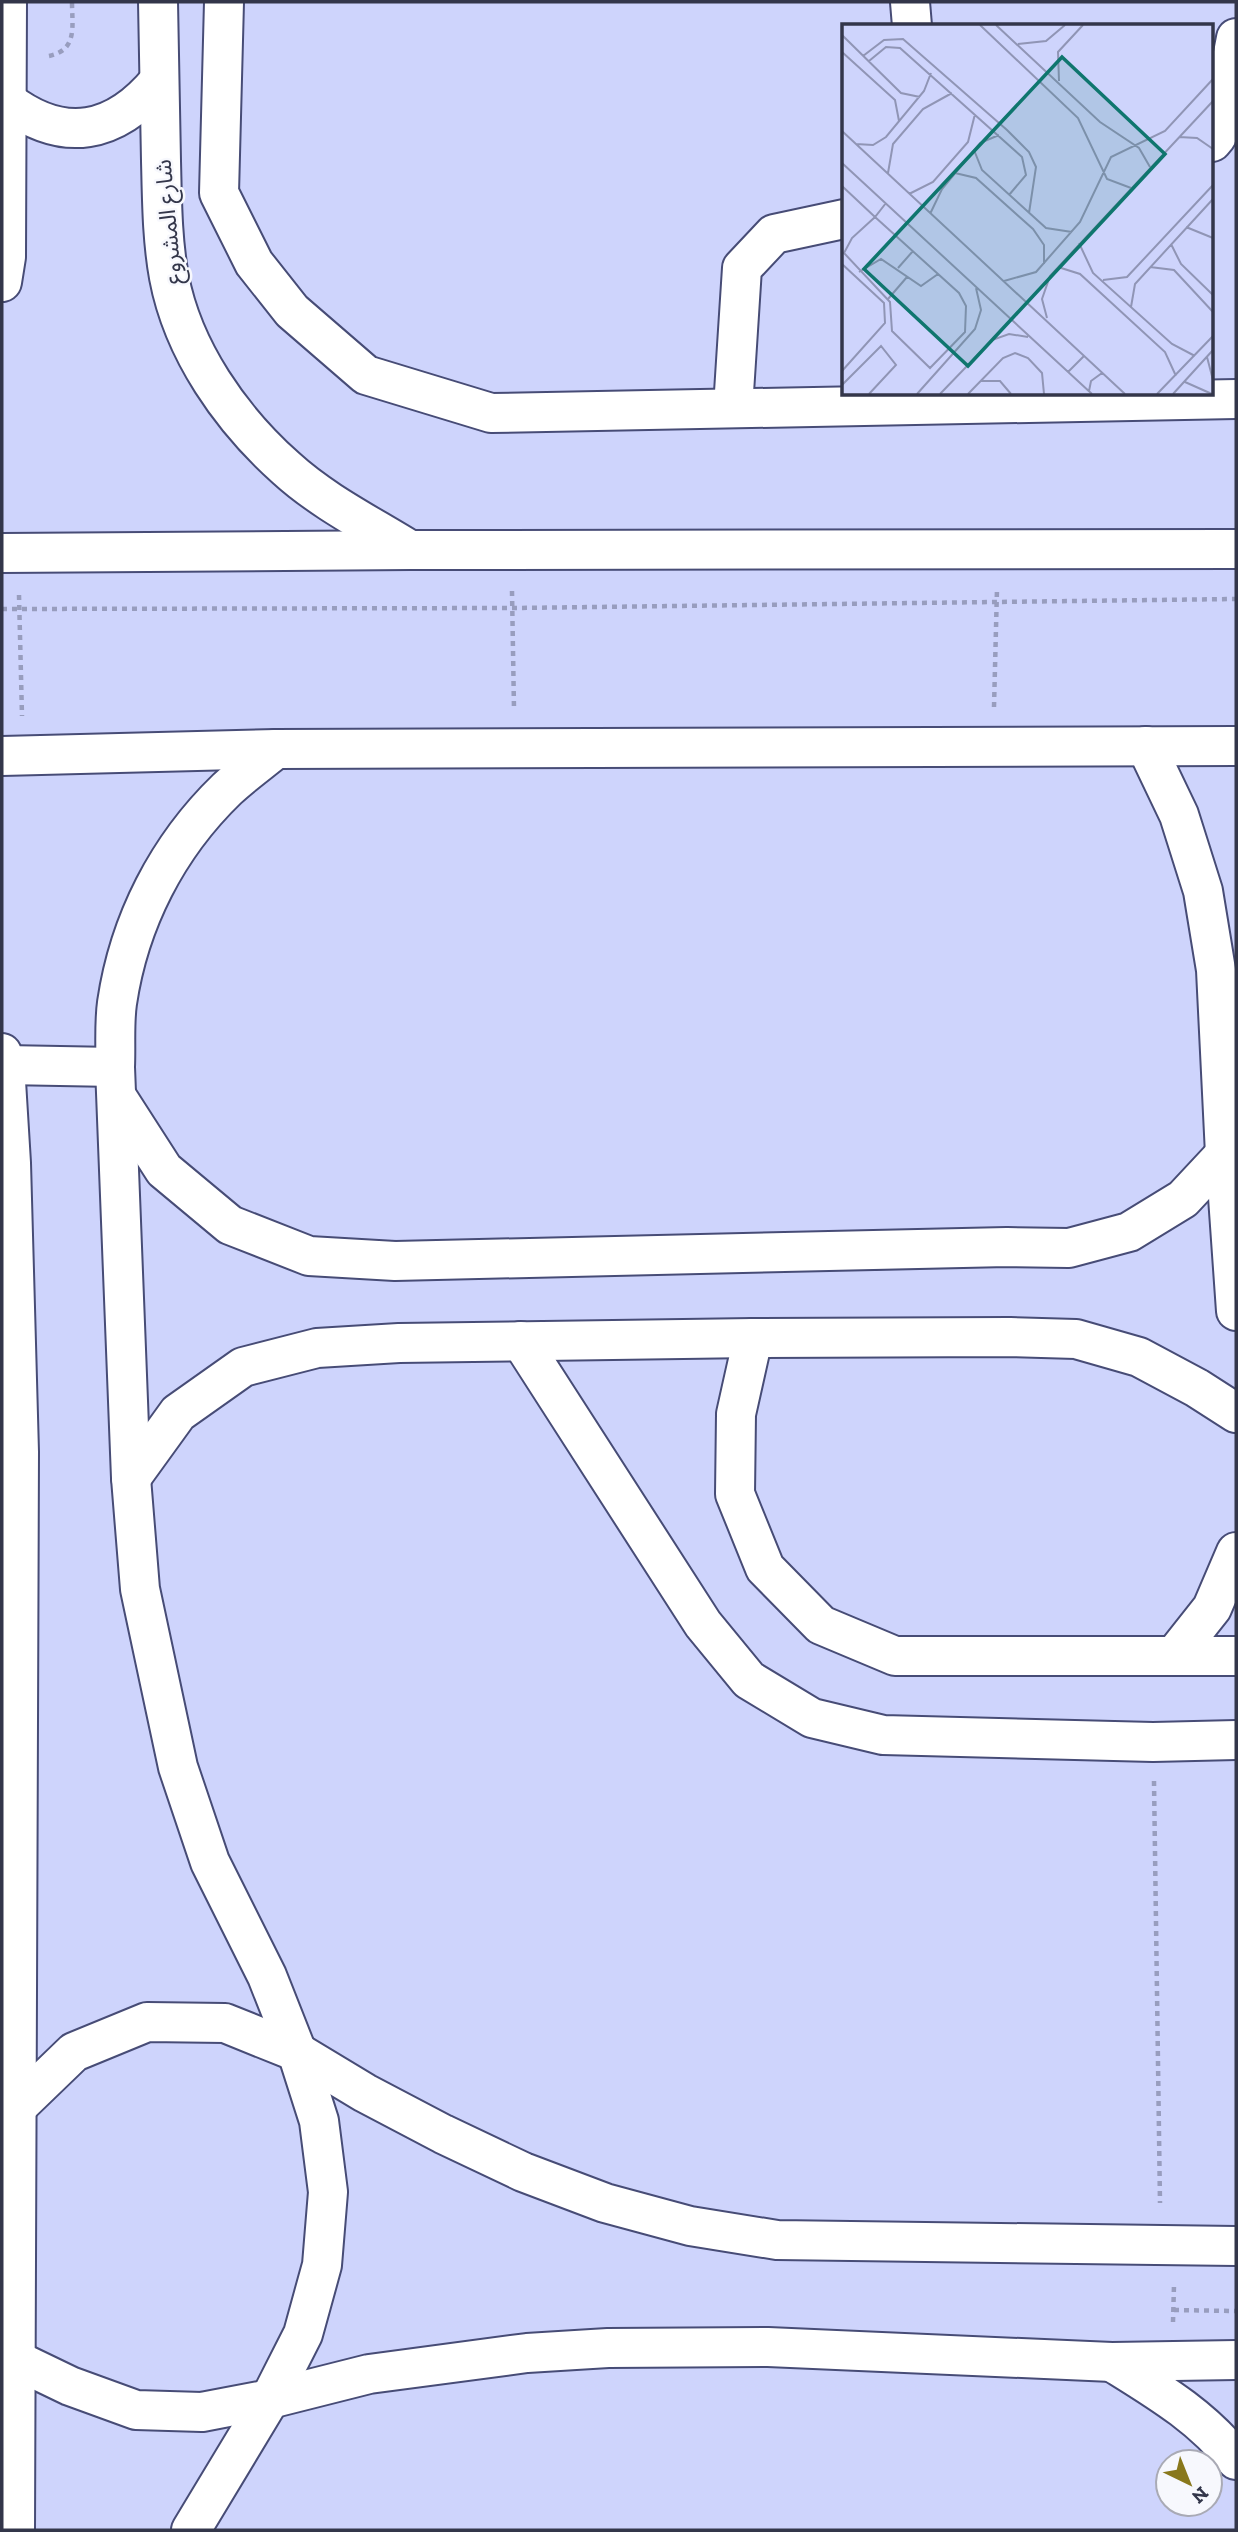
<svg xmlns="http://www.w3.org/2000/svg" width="1238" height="2532" font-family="'Zilla Slab','Noto Sans Arabic',serif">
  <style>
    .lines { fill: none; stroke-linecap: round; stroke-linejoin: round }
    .minor-casing { stroke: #474c76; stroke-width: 42 }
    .path { stroke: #989dbe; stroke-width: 4.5; stroke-dasharray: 5 5; stroke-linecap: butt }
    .minor { stroke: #fff; stroke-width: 38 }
    .labels { text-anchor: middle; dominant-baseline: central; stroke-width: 5; stroke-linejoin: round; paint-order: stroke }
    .street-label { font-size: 23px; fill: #33364a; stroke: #f7f8fd }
    .inset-road { fill: none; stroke: #9095b5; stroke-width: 2 }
    .view { fill: #0f766e; fill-opacity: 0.15; stroke: #0f766e; stroke-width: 3.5 }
    .inset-edge { fill: none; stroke: #33364a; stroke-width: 3.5 }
  </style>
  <rect width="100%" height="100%" fill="#ced4fc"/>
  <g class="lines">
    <g class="minor-casing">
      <g id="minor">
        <path d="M158,2C159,55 160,108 161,161C162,199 162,239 169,277C183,351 231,419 286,468C322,501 368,524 410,550"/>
        <polyline points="224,2 219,193 254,263 292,311 366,375 491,413 1236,399"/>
        <polyline points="910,2 912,26"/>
        <path d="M8,102C64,144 115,134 159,81"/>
        <polyline points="1212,142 1217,136 1236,38"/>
        <polyline points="2,282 6,257 7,2"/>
        <polyline points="733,408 742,268 774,234 844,219"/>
        <polyline points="2,553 410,550 1236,549"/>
        <polyline points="1146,746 1179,815 1203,891 1216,970 1225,1154 1236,1311"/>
        <polyline points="2,756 276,749 1236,746"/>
        <polyline points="2,1053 5,1065 11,1163 19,1452 15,2530"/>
        <polyline points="5,1065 115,1067"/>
        <polyline points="119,1100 164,1170 230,1225 309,1256 395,1261 1007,1247 1069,1248 1129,1232 1183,1199 1225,1154"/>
        <polyline points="753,1338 736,1414 735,1494 765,1568 821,1625 895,1656 1236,1656"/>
        <polyline points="521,1341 703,1624 749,1680 812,1718 883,1735 1153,1742 1236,1740"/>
        <polyline points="131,1478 178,1413 243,1367 317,1348 399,1343 753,1338 1010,1337 1076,1339 1139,1357 1197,1388 1236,1413"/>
        <polyline points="1174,1656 1212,1608 1236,1552"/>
        <polyline points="18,2106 74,2052 147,2022 225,2023 297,2052 365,2093 443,2134 523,2172 605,2203 690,2226 777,2240 1236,2246"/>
        <polyline points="16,2360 70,2386 136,2410 202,2412 270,2399 369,2374 527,2353 608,2348 768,2347 1112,2362 1236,2360"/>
        <path d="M1112,2362C1157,2390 1203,2417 1236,2460"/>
        <path d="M191,2530L270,2399L303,2334L322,2265L328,2192L319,2121L297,2052L267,1976L210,1862L178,1767L140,1589L131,1478L115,1067C116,1046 114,1024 117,1003C129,922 167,847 227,789C242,775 260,762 276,749"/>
      </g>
    </g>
    <g class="path">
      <path d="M49,56C78,50 72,26 72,2"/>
      <polyline points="512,591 514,709"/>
      <polyline points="19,595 22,716"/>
      <polyline points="2,609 512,608 1236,599"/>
      <polyline points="994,707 997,589"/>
      <polyline points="1154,1781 1160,2203"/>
      <polyline points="1174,2310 1236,2311"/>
      <polyline points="1173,2322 1174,2285"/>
    </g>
    <use href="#minor" class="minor"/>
  </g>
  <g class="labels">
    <g class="street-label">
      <text transform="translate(168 222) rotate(-95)">شارع المشروع</text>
    </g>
  </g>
  <g transform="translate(842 24)">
    <rect width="371" height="371" fill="#ced4fc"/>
    <path class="inset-road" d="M138,1L236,94L265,155L289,164M154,1L258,98L297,124L308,143M0,11L59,69L78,73M176,20L204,17L223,1M0,28L53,76L57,97M21,32L42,16L61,15L165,106L187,128L194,143L187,189M27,37L44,23L58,24L180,133L184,151L167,171M217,57L216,28L241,1M0,107L283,370M337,113L355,114L371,125M14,120L31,121L44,113L82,67L89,49M132,126L140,146L204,204L230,208M0,139L250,370M46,149L51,120L81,85L110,69M113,149L134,154L191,205L202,221V240M0,162L33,193L117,269L124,282L123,308L88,344L50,307L48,278L2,229L10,214L33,193L44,179M67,170L91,158L126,118L133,90M88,190L100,165L138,119L157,111M344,203L371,214M237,219L251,249L330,320L353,332M329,220L339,240L371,271M0,240L42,279L43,299L0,347M216,243L238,250L323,328L334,352M308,243L332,246L371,288M56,244L71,227M17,248L39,235L79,262L96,250M261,256L285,253L371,161M162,257L194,248L238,198L269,133L323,107L371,55M46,275L65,253M289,283L293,260L371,175M205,294L200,275L208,252L371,77M365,333L371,356M226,348L242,332M139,357H158L169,370M343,358L370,370M0,361L39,322L54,341L27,370M247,367L249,357L260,349M75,370L133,305L139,286L134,264M98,370L150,316L167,310L186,313M126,370L161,334L173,329L186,334L200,349L202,370M315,370L371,312M331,370L371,326"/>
    <path class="view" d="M220,33L323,130L126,342L22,245Z"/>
    <rect width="371" height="371" class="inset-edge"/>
  </g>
  <rect width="1238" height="2532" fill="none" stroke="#33364a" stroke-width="7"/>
  <g transform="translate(1189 2483) rotate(137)"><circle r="33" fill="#f7f8fd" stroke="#a9aab5" stroke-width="2"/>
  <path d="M0-5L12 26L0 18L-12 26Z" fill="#89781c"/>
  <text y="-10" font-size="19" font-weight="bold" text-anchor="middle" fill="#33364a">N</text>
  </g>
</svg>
